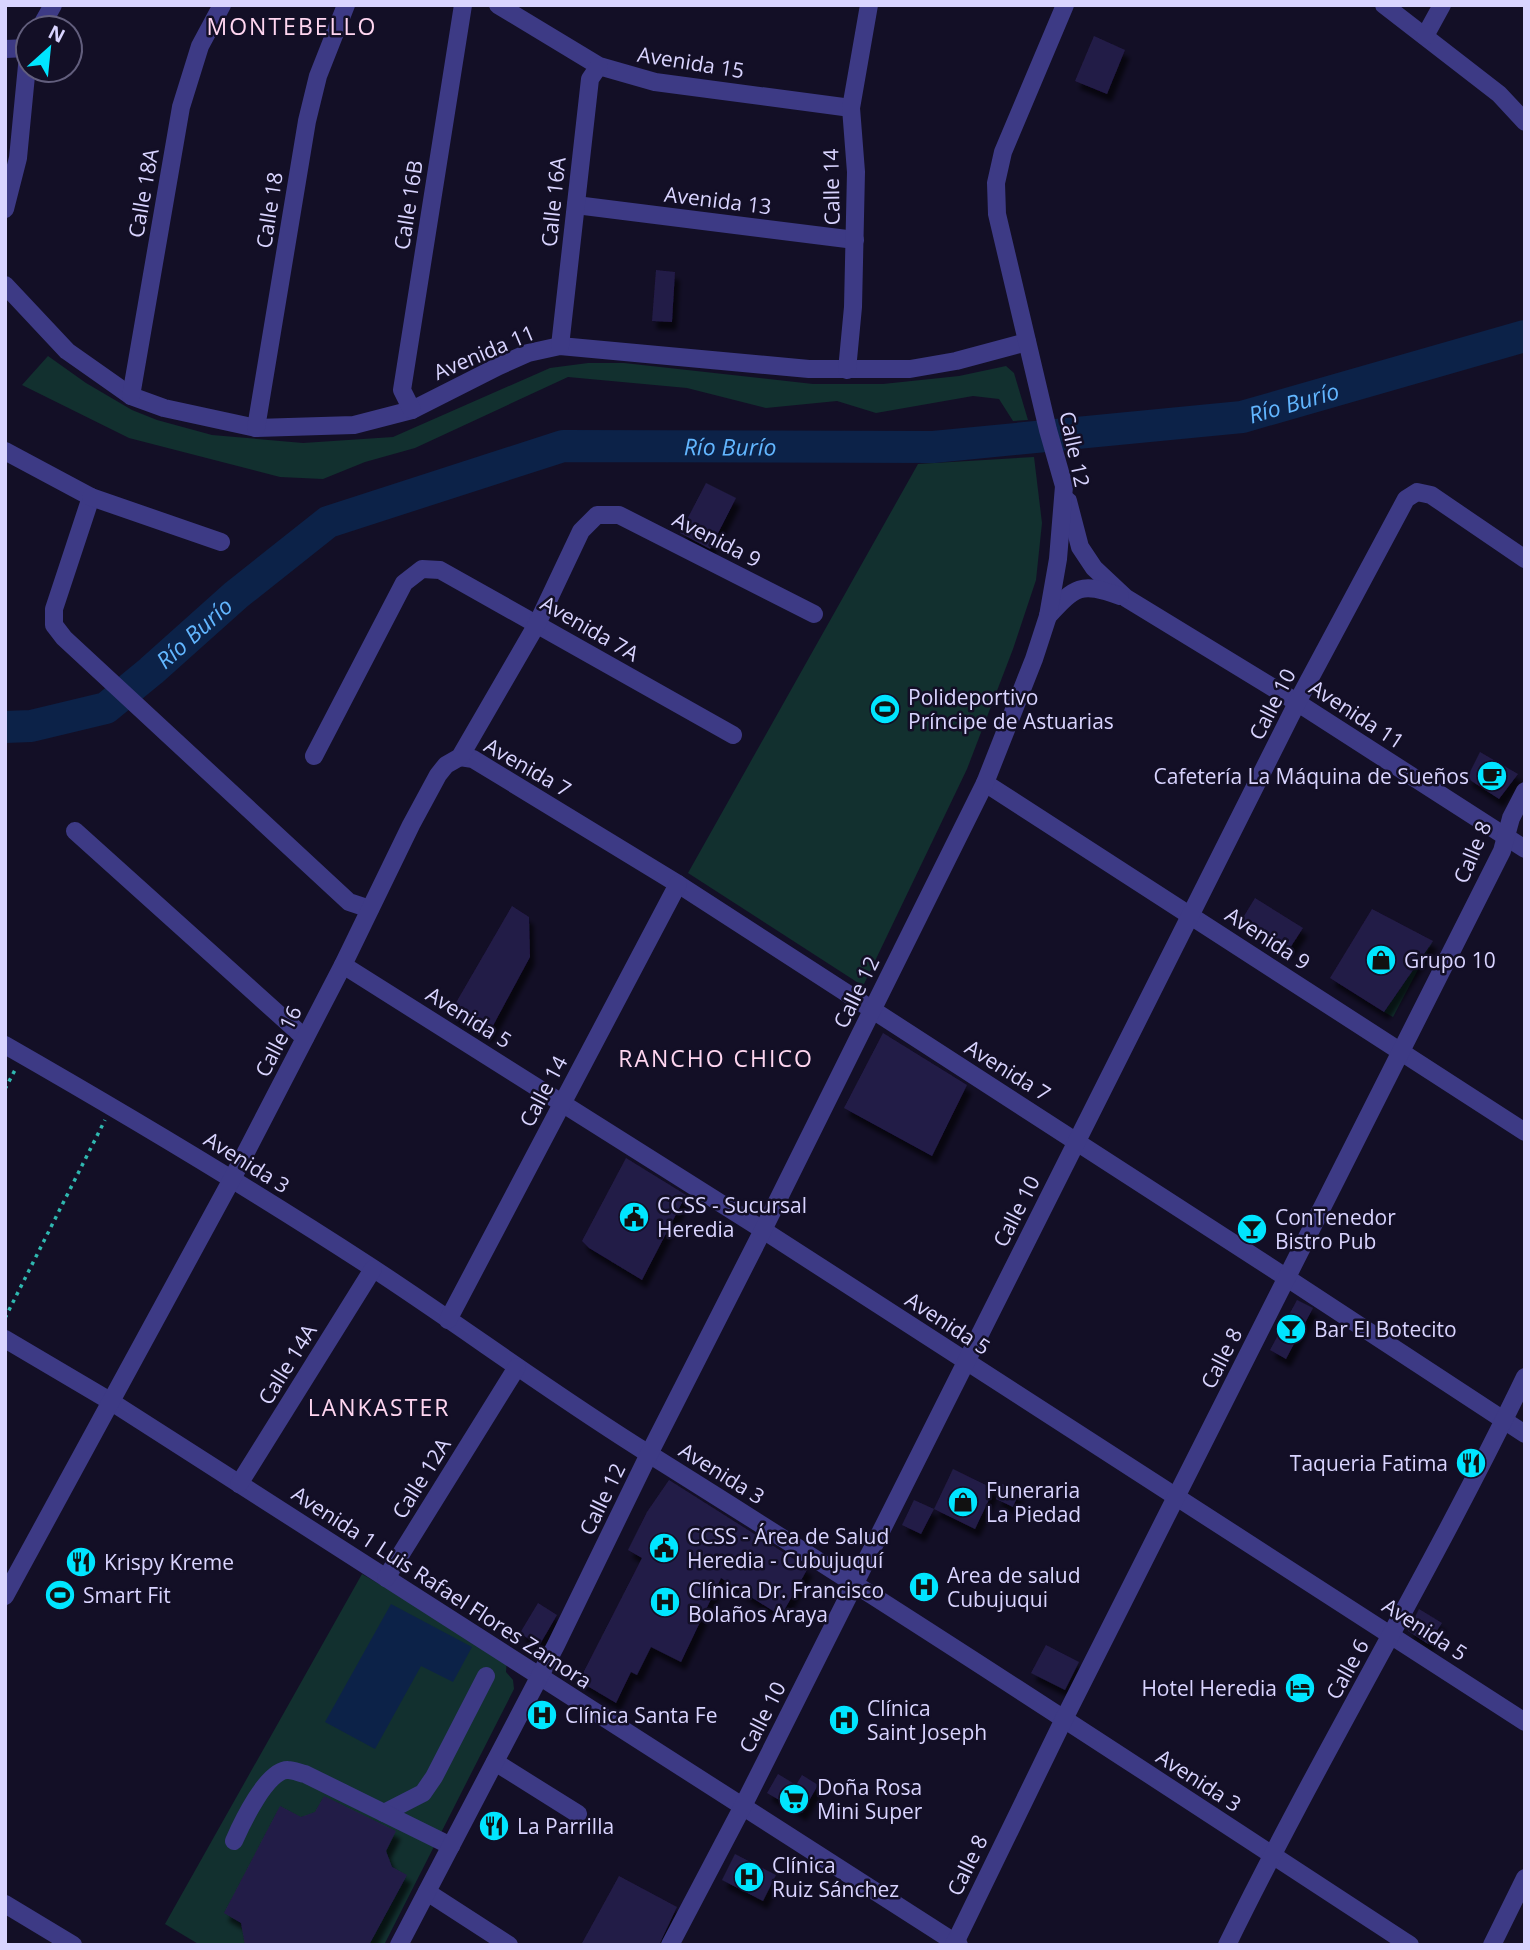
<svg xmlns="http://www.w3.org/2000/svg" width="1530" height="1950" font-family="'Open Sans',sans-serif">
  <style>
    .green { fill: #12302f }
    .water { fill: #0c2248 }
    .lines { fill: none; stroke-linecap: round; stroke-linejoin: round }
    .river { stroke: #0c2248; stroke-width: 32 }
    .building { fill: #241b47; filter: url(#shadow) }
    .path { stroke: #2fb8b0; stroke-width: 3.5; stroke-dasharray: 3.5 5; stroke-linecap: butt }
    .minor { stroke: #3d3a85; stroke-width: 18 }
    .labels { text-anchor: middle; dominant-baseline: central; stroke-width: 5; stroke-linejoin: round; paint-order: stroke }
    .street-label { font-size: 21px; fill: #d9d4ff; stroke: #130f26 }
    .poi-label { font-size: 21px; fill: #d9d4ff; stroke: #130f26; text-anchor: start }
    .neighbourhood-label { font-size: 23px; letter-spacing: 2px; fill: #ffd6f0; stroke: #130f26 }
    .water-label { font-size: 23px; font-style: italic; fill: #62b6ff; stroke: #130f26 }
  </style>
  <defs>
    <filter id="shadow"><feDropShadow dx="4.5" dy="8" stdDeviation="2" flood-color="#0009"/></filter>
  </defs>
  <rect width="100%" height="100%" fill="#130f26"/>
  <g class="green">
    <polygon points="48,356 86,383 132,410 157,420 212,435 303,443 393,437 550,368 588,363 624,363 813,384 883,384 959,376 1006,366 1014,373 1028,420 1013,421 999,399 973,396 876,413 837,401 766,408 687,388 568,377 415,448 365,462 323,479 280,477 129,438 22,385"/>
    <polygon points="1034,457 1042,523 1036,580 1013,649 967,769 863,986 688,873 918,464"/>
    <polygon points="1433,941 1393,1017 1384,1012"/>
    <polygon points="362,1574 507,1658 506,1672 513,1680 514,1689 384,1945 200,1945 165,1924"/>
  </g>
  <polygon class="water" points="391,1604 472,1647 453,1682 421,1666 375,1749 325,1722"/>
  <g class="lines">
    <path class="river" id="s1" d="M5,727L31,726L106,708L151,671L236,595L328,522L563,446L933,447L1242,417L1525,336"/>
  </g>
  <g class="building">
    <polygon points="1094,36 1125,50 1107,94 1075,81"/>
    <polygon points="656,270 675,272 672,322 652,321"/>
    <polygon points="706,483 736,498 710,549 680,533"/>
    <polygon points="1480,752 1518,774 1499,799 1467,778"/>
    <polygon points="1255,898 1303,928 1288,951 1241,921"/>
    <polygon points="512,906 529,917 530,957 488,1035 450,1013"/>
    <polygon points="1372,909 1433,941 1384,1012 1330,978"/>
    <polygon points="883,1033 967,1085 932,1156 844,1108"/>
    <polygon points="626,1158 686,1195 642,1280 589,1248 582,1241"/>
    <polygon points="1297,1300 1313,1308 1286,1359 1270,1350"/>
    <polygon points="953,1469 994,1489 975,1529 934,1509"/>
    <polygon points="669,1480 808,1568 781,1616 721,1578 681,1662 651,1647 637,1675 631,1672 616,1703 579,1681 642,1558 628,1550 647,1512"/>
    <polygon points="1002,1484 1019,1493 1013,1507 996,1499"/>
    <polygon points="914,1500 934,1509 921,1534 902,1525"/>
    <polygon points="538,1603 557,1615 539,1646 520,1633"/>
    <polygon points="1419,1609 1442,1623 1428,1644 1408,1631"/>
    <polygon points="1046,1645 1079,1662 1065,1690 1031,1673"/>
    <polygon points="778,1774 796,1785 802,1775 818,1785 802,1813 767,1793"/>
    <polygon points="324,1796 396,1831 386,1851 392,1867 407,1875 369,1945 245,1945 241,1923 224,1913 280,1806 301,1817 315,1812"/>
    <polygon points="735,1854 776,1875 763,1901 722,1880"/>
    <polygon points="619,1876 677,1907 659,1945 581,1945"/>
  </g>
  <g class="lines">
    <g class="path">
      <polyline points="5,1089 15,1070"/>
      <polyline points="5,1318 105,1120"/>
    </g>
    <g class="minor">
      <polyline points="498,5 599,66 655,82 851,108"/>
      <polyline points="1384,5 1499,94 1525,122"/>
      <polyline points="40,28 53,5"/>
      <polyline points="1425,36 1442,5"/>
      <polyline points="5,49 28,48"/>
      <polyline points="576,205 855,240"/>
      <polyline points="5,209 18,158 28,55"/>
      <polyline points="5,285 67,351 131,396 164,408 256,428 354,425 412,410 499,366 528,353 560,346 809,369 910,369 956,361 1027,342"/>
      <polyline points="560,346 590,79 599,66"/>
      <polyline points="847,370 853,307 856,172 851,108 869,5"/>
      <polyline points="131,396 181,107 200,46 222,5"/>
      <polyline points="412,410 402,390 463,5"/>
      <polyline points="256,428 307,121 318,76 346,5"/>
      <polyline points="5,451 91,497 54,609 54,625 64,638 349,902 370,909"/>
      <polyline points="91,497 221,542"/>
      <polyline points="1068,501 1080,547 1094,568 1126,598 1298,703 1525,849"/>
      <path d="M1048,616C1076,586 1080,582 1120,596"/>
      <polyline points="314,756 404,583 422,569 440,570 733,735"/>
      <polyline points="460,757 473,759 678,884 1287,1278 1525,1434"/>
      <polyline points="985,783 1525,1132"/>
      <polyline points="75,831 305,1038"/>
      <polyline points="343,965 763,1230 1525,1722"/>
      <path d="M5,1045C129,1116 251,1189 371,1267C464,1328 554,1395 649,1454C905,1614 1158,1780 1410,1945"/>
      <polyline points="448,1320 678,884"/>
      <polyline points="5,1339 110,1401 959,1945"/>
      <polyline points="239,1484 373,1269"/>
      <polyline points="386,1578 517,1367"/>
      <polyline points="5,1596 232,1179 343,965 411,825 438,775 446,765 460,757 537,624 581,531 597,515 619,515 814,614"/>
      <polyline points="495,1762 578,1814"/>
      <polyline points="384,1813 423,1793 434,1777 486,1676"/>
      <path d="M234,1841C241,1825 267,1769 288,1770C293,1770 300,1773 305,1774L451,1846"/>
      <polyline points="427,1892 509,1945"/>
      <polyline points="5,1904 73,1945"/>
      <polyline points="399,1945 556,1645 649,1454 763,1230 985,783 1034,659 1048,616 1058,559 1064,486 1048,430 997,214 996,183 1003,152 1065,5"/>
      <polyline points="670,1945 743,1806 1301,695 1406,499 1417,492 1431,495 1525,559"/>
      <polyline points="954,1945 1064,1719 1502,851 1511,818 1525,791"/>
      <path d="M1227,1945C1321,1753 1432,1570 1525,1377"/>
      <polyline points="1492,1945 1525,1878"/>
    </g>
  </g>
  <defs>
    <g id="stadium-disc" transform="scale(1.575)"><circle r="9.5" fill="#00e5ff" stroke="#130f26"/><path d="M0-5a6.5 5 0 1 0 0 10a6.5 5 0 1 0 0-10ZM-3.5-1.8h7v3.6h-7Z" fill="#111"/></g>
    <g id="cafe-disc" transform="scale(1.575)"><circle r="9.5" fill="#00e5ff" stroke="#130f26"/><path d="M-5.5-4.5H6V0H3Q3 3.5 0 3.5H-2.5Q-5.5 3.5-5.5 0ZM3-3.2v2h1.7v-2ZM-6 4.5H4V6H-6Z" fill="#111"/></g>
    <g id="shop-disc" transform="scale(1.575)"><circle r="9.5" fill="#00e5ff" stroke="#130f26"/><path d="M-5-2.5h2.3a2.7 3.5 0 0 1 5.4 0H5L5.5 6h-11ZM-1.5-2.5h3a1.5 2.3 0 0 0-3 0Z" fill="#111"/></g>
    <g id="civic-disc" transform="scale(1.575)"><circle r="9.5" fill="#00e5ff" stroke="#130f26"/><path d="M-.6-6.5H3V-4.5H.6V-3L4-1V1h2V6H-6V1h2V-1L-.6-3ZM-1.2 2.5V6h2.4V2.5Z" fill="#111"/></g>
    <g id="bar-disc" transform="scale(1.575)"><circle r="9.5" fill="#00e5ff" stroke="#130f26"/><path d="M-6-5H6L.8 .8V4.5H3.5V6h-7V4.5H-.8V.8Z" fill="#111"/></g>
    <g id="restaurant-disc" transform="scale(1.575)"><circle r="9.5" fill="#00e5ff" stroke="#130f26"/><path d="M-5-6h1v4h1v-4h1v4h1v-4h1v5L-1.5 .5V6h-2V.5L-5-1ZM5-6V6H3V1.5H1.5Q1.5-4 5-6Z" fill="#111"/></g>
    <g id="hospital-disc" transform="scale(1.575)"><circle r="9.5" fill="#00e5ff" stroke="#130f26"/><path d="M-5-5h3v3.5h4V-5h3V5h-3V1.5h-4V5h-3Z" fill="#111"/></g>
    <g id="hotel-disc" transform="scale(1.575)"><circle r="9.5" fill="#00e5ff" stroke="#130f26"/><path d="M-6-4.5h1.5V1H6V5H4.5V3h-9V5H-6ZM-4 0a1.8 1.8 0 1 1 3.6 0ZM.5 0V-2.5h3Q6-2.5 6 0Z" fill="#111"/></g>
    <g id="supermarket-disc" transform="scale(1.575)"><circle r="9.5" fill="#00e5ff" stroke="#130f26"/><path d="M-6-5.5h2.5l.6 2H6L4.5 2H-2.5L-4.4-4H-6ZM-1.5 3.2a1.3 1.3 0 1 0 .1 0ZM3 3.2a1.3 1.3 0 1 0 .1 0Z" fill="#111"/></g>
  </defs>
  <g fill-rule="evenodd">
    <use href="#stadium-disc" x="885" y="709"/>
    <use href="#cafe-disc" x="1492" y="776"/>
    <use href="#shop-disc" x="1381" y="960"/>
    <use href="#civic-disc" x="634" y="1217"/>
    <use href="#bar-disc" x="1252" y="1229"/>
    <use href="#bar-disc" x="1291" y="1329"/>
    <use href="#restaurant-disc" x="1471" y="1463"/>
    <use href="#shop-disc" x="963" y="1502"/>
    <use href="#civic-disc" x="664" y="1548"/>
    <use href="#restaurant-disc" x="81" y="1562"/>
    <use href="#hospital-disc" x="924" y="1587"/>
    <use href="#stadium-disc" x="60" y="1595"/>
    <use href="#hospital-disc" x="665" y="1602"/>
    <use href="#hotel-disc" x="1300" y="1688"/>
    <use href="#hospital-disc" x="542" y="1715"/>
    <use href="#hospital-disc" x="844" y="1720"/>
    <use href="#supermarket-disc" x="794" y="1799"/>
    <use href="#restaurant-disc" x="494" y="1826"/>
    <use href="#hospital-disc" x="749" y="1877"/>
  </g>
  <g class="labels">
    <g class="street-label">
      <text transform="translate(691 62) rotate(9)">Avenida 15</text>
      <text transform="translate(831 187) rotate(-91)">Calle 14</text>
      <text transform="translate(143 193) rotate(-80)">Calle 18A</text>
      <text transform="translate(718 200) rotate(7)">Avenida 13</text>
      <text transform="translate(553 202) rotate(-84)">Calle 16A</text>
      <text transform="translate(408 205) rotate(-81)">Calle 16B</text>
      <text transform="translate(269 210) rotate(-81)">Calle 18</text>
      <text transform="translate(484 352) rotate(-23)">Avenida 11</text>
      <text transform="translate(1075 449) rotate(78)">Calle 12</text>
      <text transform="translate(717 539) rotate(27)">Avenida 9</text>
      <text transform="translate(590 628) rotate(30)">Avenida 7A</text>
      <text transform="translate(1272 704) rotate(-63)">Calle 10</text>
      <text transform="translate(1357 714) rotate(33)">Avenida 11</text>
      <text transform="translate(528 767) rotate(30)">Avenida 7</text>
      <text transform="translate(1472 852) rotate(-67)">Calle 8</text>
      <text transform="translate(1268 938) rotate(33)">Avenida 9</text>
      <text transform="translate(856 992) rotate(-64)">Calle 12</text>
      <text transform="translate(469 1017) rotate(32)">Avenida 5</text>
      <text transform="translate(278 1041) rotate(-63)">Calle 16</text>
      <text transform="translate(1008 1070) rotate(32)">Avenida 7</text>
      <text transform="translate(543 1091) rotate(-62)">Calle 14</text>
      <text transform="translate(247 1162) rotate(32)">Avenida 3</text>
      <text transform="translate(1016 1211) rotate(-63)">Calle 10</text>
      <text transform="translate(948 1323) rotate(33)">Avenida 5</text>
      <text transform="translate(1221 1358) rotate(-63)">Calle 8</text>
      <text transform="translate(287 1364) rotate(-58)">Calle 14A</text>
      <text transform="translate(722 1473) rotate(32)">Avenida 3</text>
      <text transform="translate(421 1478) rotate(-58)">Calle 12A</text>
      <text transform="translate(602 1499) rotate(-64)">Calle 12</text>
      <text transform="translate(442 1587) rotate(33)">Avenida 1 Luis Rafael Flores Zamora</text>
      <text transform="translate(1425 1629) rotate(33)">Avenida 5</text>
      <text transform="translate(1347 1669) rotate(-61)">Calle 6</text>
      <text transform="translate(762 1717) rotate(-63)">Calle 10</text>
      <text transform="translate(1199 1780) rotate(33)">Avenida 3</text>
      <text transform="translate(967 1865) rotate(-64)">Calle 8</text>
    </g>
    <g class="poi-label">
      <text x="908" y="697">Polideportivo<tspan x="908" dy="24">Príncipe de Astuarias</tspan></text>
      <text x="1469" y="776" text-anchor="end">Cafetería La Máquina de Sueños</text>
      <text x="1404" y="960">Grupo 10</text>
      <text x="657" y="1205">CCSS - Sucursal<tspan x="657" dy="24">Heredia</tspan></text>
      <text x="1275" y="1217">ConTenedor<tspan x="1275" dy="24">Bistro Pub</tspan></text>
      <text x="1314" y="1329">Bar El Botecito</text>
      <text x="1448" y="1463" text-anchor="end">Taqueria Fatima</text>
      <text x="986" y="1490">Funeraria<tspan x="986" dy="24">La Piedad</tspan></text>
      <text x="687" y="1536">CCSS - Área de Salud<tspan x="687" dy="24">Heredia - Cubujuquí</tspan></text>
      <text x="104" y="1562">Krispy Kreme</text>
      <text x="947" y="1575">Area de salud<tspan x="947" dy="24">Cubujuqui</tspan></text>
      <text x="688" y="1590">Clínica Dr. Francisco<tspan x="688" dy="24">Bolaños Araya</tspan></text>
      <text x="83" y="1595">Smart Fit</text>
      <text x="1277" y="1688" text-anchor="end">Hotel Heredia</text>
      <text x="867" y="1708">Clínica<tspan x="867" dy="24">Saint Joseph</tspan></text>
      <text x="565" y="1715">Clínica Santa Fe</text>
      <text x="817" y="1787">Doña Rosa<tspan x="817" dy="24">Mini Super</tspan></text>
      <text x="517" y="1826">La Parrilla</text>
      <text x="772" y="1865">Clínica<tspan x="772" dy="24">Ruiz Sánchez</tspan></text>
    </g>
    <g class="neighbourhood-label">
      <text x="292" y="26">MONTEBELLO</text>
      <text x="716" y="1058">RANCHO CHICO</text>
      <text x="379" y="1407">LANKASTER</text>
    </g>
    <g class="water-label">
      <text stroke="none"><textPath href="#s1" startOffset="1374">Río Burío</textPath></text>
      <text stroke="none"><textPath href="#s1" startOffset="807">Río Burío</textPath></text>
      <text stroke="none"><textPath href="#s1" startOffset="219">Río Burío</textPath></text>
    </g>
  </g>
  <rect width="1530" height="1950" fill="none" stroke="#d9d4ff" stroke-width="14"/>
  <g transform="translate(49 49) rotate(27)"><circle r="33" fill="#130f26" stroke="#625e7d" stroke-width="2"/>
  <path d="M0-5L12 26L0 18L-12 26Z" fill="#00e5ff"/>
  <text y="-10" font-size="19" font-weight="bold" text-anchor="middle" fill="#d9d4ff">N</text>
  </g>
</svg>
